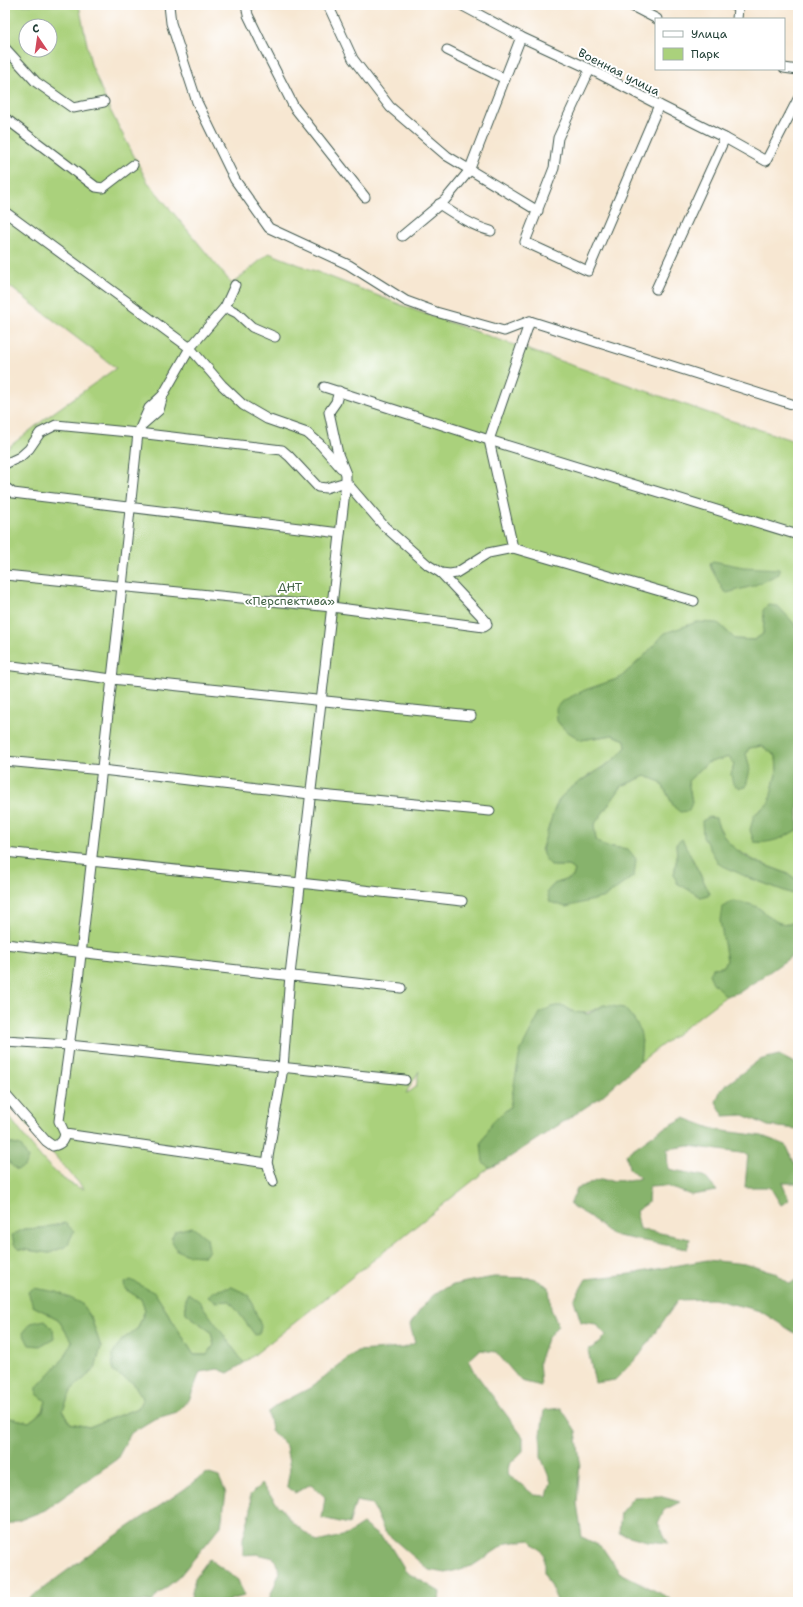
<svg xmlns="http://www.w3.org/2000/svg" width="803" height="1607" font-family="'Shantell Sans',sans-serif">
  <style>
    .green { fill: #aad17c; stroke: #648758; fill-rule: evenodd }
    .forest { fill: #87b36c; stroke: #537850 }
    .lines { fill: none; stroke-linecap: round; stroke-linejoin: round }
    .minor-casing { stroke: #3f564c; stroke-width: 11 }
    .minor { stroke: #fff; stroke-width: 9 }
    .labels { text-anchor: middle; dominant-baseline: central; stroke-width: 4; stroke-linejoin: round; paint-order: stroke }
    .street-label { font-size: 12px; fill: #1f3d34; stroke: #fff }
    .park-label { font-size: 12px; fill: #426246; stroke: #fff }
  </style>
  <rect width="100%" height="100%" fill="#fff"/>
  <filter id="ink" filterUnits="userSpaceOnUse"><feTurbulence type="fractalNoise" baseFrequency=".025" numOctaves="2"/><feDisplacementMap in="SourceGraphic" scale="8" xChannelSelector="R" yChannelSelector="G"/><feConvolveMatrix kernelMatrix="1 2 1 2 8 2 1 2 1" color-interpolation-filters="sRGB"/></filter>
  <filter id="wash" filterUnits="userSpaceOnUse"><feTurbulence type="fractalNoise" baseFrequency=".012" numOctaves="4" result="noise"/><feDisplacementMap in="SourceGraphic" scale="16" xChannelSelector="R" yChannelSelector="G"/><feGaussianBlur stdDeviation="0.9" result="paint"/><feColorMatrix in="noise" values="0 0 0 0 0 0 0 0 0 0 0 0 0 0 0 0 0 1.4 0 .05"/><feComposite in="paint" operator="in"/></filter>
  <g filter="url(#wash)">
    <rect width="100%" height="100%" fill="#f7e7d2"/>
    <path class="green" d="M5,5H79L91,64L108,106L147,181L232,284L269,253L417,311L723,418L798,442V629L791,620L764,621L763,634L754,640L735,639L718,623L643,657L620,678L585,690L557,721L565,730L581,740L613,735L625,740L626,747L619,757L586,777L561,797L552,818L541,850L552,866H568L575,870L573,877L554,884L547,892L628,849L605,846L596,840L594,825L622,786L645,776L661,782L674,807L692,802L688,781L707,763L729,757L734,765L731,774L750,769L746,754L749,748L762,746L776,756L777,770L769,803L754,815L789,834L798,829V881L789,874L757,862L729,845L718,825L709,817L747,877L793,894L798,893V920C778,930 772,918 756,906L727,955V961L723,967L713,968V983L726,996L640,1062L642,1040L604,1005C588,1013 580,1017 564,1006L514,1088L510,1107L493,1122L483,1162L489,1168L244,1363L189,1294L185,1299L186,1313L211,1332L214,1345L207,1355H194L155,1293L125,1289L141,1299L145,1310L138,1328L122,1340L133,1383L143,1398L138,1408L89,1427L70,1423L63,1410L72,1389L95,1369L101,1347L91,1318L81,1303L33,1306L58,1319L72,1342L65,1357L38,1387L46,1401L43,1411L29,1422L10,1418L5,1421V1155L10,1165L9,1143L5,1147V1121H6L7,1114C25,1136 55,1183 84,1189L5,1099V450L50,415L116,368L5,283ZM26,26H50V50H26ZM676,843L692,858L710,894L701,897L691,891L674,875L677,857ZM419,1071L416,1087L409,1092L406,1093ZM41,1228L73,1231L67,1246L49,1253L19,1249L24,1229ZM175,1249L209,1250L205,1256L185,1254Z"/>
    <g class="forest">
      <polygon points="713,561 743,567 778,569 780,570 779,574 753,586 727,593 723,590 711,568 710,563"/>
      <path d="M768,605L778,606L791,620L798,629V829C784,838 770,844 754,842L750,830L754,815L769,803L777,770L776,756L762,746L749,748L746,754L750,769L746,787L740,788L733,784L731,774L734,765L729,757L707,763L688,781L692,802L689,811L680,812L674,807L661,782L645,776L622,786L594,825L596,840L605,846L628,849L636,859L634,876L605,897L566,907L550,902L547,892L554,884L573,877L575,870L568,866H552C538,853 542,849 547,833C550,823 555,803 562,796C581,776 610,769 626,747L625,740L613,735L581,740L565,730L557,721L556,708L562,701L585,690L620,678L643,657L665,633L697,622L718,623L735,639L754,640L763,634L764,621L763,610Z"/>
      <path d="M709,817L716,818C721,840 739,855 759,863C773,869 786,871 798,881V893L793,894L747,877L719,864L703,837L702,821Z"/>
      <polygon points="682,839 710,894 701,897 677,883 674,875 677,857 676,844"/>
      <path d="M733,901C740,903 751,903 757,907C773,917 777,930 798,920V952L740,992L726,996L713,983L709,974L713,968L723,967L727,961L720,920L722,908Z"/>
      <path d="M604,1005L624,1008C643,1029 643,1033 640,1062L601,1097L504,1161L489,1168L483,1162L481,1144L492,1122L510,1107L520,1052L540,1013L551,1007L556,1006H564L571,1011L588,1014Z"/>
      <polygon points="779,1055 798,1065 798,1129 768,1126 744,1115 724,1116 716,1102 721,1089 759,1060"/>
      <polygon points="684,1118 716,1130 762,1136 786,1145 795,1164 798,1165 798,1183 782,1183 789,1200 781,1205 770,1187 745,1187 748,1154 689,1146 667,1149 668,1169 704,1176 717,1191 691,1195 666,1186 649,1187 648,1203 636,1211 640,1229 690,1239 687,1249 612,1235 589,1216 570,1205 577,1188 599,1180 629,1181 640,1178 629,1168 626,1154 657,1132"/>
      <path d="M9,1143L21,1146L28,1158L24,1167L17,1170C9,1164 5,1158 5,1147Z"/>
      <polygon points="65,1223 74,1231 67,1246 49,1253 19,1249 14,1244 12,1235 24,1229 41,1228"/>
      <path d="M192,1227L207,1238L209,1250L205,1256C188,1255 179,1257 171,1239L175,1231Z"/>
      <polygon points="707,1260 745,1264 774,1272 790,1284 798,1278 798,1335 760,1311 713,1299 678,1300 639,1356 615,1380 595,1383 588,1350 600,1343 606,1335 596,1324 581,1322 574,1300 586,1279 630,1274"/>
      <path d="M494,1277L533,1278L549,1287L551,1309L558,1325L547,1339L539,1362L541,1386L521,1381L496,1352L480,1350L469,1360L476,1374L523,1437V1451L509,1465L507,1475L517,1481L534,1495L547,1496L551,1482L541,1457V1435L544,1410L561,1408L576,1431L580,1461L577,1503L582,1537L602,1547L619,1572L669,1598L670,1602H643L640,1600L637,1602H558L544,1573V1554L530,1540L507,1543L472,1566L446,1573L429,1570L384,1531L372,1504L356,1501L349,1524L322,1518L325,1497L311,1484L295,1493L287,1486L290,1469L286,1446L271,1430L268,1412L277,1405L310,1388L357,1351L403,1348L415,1343L410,1325C416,1315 429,1297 439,1291C451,1283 479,1280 494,1277Z"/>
      <polygon points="131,1280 155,1293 194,1355 207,1355 214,1345 211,1332 186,1313 185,1299 188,1293 199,1301 244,1363 228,1373 218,1369 200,1372 190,1398 177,1412 154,1419 131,1433 117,1459 45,1510 5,1526 5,1421 10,1418 29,1422 43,1411 46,1401 37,1394 37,1387 65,1357 72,1342 58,1319 33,1306 28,1292 34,1288 57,1292 81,1303 91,1318 101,1347 95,1369 72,1389 63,1410 70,1423 89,1427 138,1408 143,1398 133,1383 113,1372 112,1354 122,1340 138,1328 145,1310 141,1299 125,1289 124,1283"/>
      <polygon points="232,1287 249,1295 261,1326 259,1334 255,1335 230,1301 215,1302 208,1297 213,1291"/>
      <polygon points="45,1320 53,1330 54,1338 40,1346 29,1345 23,1333 31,1323"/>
      <polygon points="206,1473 219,1477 226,1493 221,1526 179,1577 157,1595 152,1602 25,1602 92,1552 189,1486"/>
      <polygon points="261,1484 293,1523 317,1542 346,1535 363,1524 389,1544 406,1572 440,1592 439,1602 268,1602 280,1572 274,1558 257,1554 243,1555 243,1538 251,1510 250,1495"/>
      <polygon points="659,1496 680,1502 664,1510 658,1523 668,1543 647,1541 619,1533 621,1512 634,1497"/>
      <polygon points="209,1559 238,1580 244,1596 230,1600 229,1602 190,1602 195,1578"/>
    </g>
  </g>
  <g filter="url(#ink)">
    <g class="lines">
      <g class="minor-casing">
        <g id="minor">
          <polyline points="169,5 171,23 197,102 235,180 269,228 349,265 406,301 436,312 504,331 530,321 798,406"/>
          <polyline points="246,5 248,15 263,46 294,107 365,197"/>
          <polyline points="328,5 353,59 390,107 447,156 538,211"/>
          <polyline points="461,5 521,37 590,69 659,105 725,138 766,161 798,99"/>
          <polyline points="630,5 657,19"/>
          <polyline points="732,5 738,8 737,19"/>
          <polyline points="5,48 36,82 73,108 104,102"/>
          <polyline points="447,50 505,79"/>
          <polyline points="784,68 798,70"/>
          <polyline points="590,69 558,138 554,168 525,242 588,271 659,105"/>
          <polyline points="5,118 96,187 103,188 133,165"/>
          <path d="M439,204C456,215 472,226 491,231"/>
          <polyline points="5,212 190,348 222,385 243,405 267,419 307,433 320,444 341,468"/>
          <polyline points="402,236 445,200 469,171 521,37"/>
          <polyline points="656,289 725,138"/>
          <polyline points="225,307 237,313 252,327 275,337"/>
          <polyline points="324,387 489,440 798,535"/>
          <polyline points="163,395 149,408 138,433 118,625 78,981 59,1121 65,1134 267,1163"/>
          <polyline points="143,424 159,410 163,395 190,348 225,307 235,285"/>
          <polyline points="5,464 20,457 29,449 40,433 56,425 138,433 282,450 289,456 318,487 326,488 346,482 384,526 428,565 441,573 450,574 456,573 488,553 513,548 694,601"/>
          <polyline points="5,487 13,493 340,533"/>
          <polyline points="513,548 489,440 530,321"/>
          <polyline points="5,575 332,607 484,627 487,625 486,621 441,573"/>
          <polyline points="5,665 112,679 471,716"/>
          <polyline points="5,761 102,770 310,794 490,811"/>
          <polyline points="5,852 300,883 462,901"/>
          <polyline points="5,944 401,988"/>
          <polyline points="5,1041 69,1045 405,1080"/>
          <path d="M5,1094L46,1141L53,1146C61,1144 63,1142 65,1134"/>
          <polyline points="273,1182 267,1163 283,1068 290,975 346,482 346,474 338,454 329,412 336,402 339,391"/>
        </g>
      </g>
      <use href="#minor" class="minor"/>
    </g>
  </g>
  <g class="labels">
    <g class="street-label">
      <text transform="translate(619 72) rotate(27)">Военная улица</text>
    </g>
    <g class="park-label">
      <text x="290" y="587">ДНТ<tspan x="290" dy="14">«Перспектива»</tspan></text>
    </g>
  </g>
  <rect width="803" height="1607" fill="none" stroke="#fff" stroke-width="20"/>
  <rect x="655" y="18" width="130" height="52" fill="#ffffff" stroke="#a5b1ae"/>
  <rect x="663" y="31" width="20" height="6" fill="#ffffff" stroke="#a5b1ae"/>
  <text x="691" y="38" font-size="12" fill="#1f3d34">Улица</text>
  <rect x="663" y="48" width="20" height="12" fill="#aad17c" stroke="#a5b1ae"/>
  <text x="691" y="58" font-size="12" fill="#1f3d34">Парк</text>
  <g transform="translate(38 38) rotate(347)"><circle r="19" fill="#ffffff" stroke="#a5b1ae"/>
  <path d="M0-3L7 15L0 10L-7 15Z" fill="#d1495b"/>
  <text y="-6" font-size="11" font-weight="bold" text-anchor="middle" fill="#1f3d34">С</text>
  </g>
</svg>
